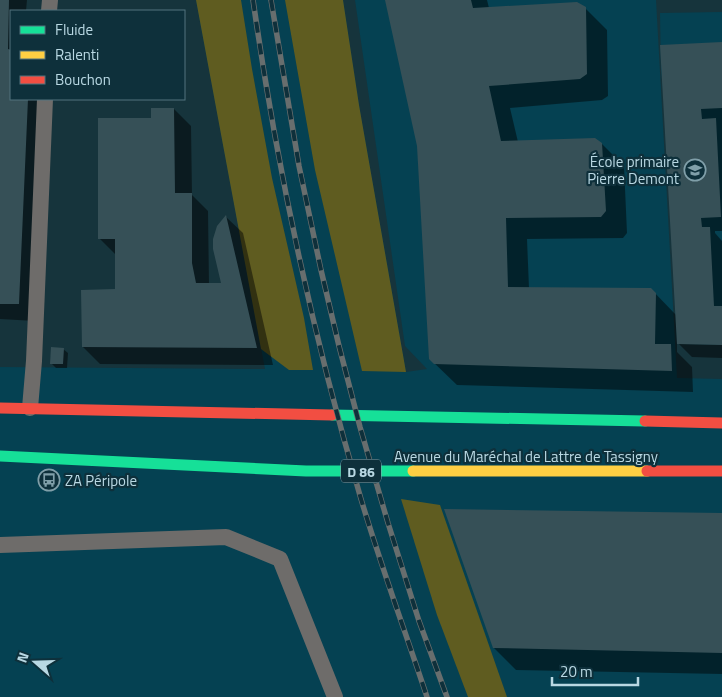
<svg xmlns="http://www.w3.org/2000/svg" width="722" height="697" font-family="'Titillium Web',sans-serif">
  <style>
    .built { fill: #054152 }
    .green { fill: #5f5c20 }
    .shadow { fill: #0007 }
    .building { fill: #365057 }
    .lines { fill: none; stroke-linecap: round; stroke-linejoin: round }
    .lane { stroke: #6e6c6a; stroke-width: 16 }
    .fast { stroke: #16e098; stroke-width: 11 }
    .slow { stroke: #ffcf43; stroke-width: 11 }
    .jam { stroke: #f24e42; stroke-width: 11 }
    .rail-casing { stroke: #686e6e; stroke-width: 5.5 }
    .rail { stroke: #0e303b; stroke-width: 4; stroke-dasharray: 11; stroke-linecap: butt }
    .labels { text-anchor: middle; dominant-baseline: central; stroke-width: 4.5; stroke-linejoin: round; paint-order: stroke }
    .shield { fill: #0e303b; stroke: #86a6b1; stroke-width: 1 }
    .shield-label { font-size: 14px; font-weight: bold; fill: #b9d8e3 }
    .poi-label { font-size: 15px; fill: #b9d8e3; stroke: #0e303b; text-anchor: end }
    .street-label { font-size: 15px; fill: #b9d8e3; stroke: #0e303b }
  </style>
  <rect width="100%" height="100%" fill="#16343c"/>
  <g class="built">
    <polygon points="196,0 343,0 359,105 406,372 427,369 405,346 355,0 656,0 677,378 722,379 722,697 0,697 0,367 265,369"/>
    <polygon points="722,12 722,345 677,344 665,110 661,70 660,13"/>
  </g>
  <g class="green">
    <polygon points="196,0 241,0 252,69 272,178 304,318 313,370 289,370 261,349"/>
    <polygon points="285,0 343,0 359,105 406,372 362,371 315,170"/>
    <polygon points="401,499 440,505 507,697 468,697 437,615"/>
  </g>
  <g class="shadow">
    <polygon points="0,0 27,0 26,11 11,11 11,99 46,99 35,321 0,319"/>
    <polygon points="386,0 487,0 489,8 585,8 607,30 608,96 602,100 510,108 518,142 602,144 624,166 627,233 623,238 527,239 529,288 651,289 677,316 666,109 722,43 722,231 715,231 715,233 722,241 722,358 692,357 677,342 677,352 692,367 693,392 457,385 430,359 419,146"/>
    <polygon points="174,109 191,126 192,195 208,211 209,285 222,284 226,217 243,233 273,365 100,364 83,347 116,291 116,255 99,238 153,119"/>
    <polygon points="63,349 68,353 67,368 56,368 52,364"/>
    <polygon points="722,515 722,674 516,670 494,648"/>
  </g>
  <g class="building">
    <polygon points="0,0 9,0 8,49 11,50 11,99 28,99 19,304 0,304"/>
    <polygon points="385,0 471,0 473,8 577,2 586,7 587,74 580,79 489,86 501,141 595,138 602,143 606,211 601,217 506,218 508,287 651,288 656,293 655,344 671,344 672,371 434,364 429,359 417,146"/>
    <polygon points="722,42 722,108 701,109 702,119 716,118 721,217 701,218 702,227 710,227 714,306 722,306 722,345 677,344 660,45"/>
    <polygon points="151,108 174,108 175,193 192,193 192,263 196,283 221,283 213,249 213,239 217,226 226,215 257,348 82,347 81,290 115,289 115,239 98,239 98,118 151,118"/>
    <polygon points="51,347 64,348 63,364 50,364"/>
    <polygon points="444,509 722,513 722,653 493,648"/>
  </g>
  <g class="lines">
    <g class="lane">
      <polyline points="49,11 50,0"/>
      <polyline points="30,408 34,361 45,99"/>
      <polyline points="0,545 226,537 280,559 335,697"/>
    </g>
    <g class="fast">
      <polyline points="332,415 645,421"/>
      <polyline points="0,456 306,471 413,471"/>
    </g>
    <polyline class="slow" points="413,471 647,471"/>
    <g class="jam">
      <polyline points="0,408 332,415"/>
      <polyline points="645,421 722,423"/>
      <polyline points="647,471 722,471"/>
    </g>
    <g class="rail-casing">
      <g id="rail">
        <path d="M253,0C277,169 313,336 361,499C381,566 405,631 427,697"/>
        <polyline points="271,0 299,166 321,270 339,346 360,427 388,523 419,621 447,697"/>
      </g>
    </g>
    <use href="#rail" class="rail"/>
  </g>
  <defs>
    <g id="school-ring" transform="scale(1.125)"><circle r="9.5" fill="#0e303b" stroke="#809fa9" stroke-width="1.5"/><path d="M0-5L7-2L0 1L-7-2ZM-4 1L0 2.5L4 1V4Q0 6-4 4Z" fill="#809fa9"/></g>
    <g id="bus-ring" transform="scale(1.125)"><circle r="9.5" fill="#0e303b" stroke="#809fa9" stroke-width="1.5"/><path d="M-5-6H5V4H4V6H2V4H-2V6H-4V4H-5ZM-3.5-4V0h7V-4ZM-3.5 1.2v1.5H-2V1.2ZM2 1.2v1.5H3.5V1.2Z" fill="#809fa9"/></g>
  </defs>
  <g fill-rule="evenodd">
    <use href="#school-ring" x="695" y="170"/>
    <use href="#bus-ring" x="49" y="480"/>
  </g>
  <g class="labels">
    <rect class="shield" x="341" y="459.5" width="40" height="23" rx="4"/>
    <g class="shield-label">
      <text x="361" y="471">D 86</text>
    </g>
    <g class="poi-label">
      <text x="679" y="161">École primaire<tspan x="679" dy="17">Pierre Demont</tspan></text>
      <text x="65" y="480" text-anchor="start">ZA Péripole</text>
    </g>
    <g class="street-label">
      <text x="526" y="456">Avenue du Maréchal de Lattre de Tassigny</text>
    </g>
  </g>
  <rect x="10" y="10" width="175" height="90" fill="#0e303b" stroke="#52737e"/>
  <rect x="20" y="26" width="25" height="8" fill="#16e098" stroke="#52737e"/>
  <text x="55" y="35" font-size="15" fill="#b9d8e3">Fluide</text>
  <rect x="20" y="51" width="25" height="8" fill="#ffcf43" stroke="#52737e"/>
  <text x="55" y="60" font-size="15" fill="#b9d8e3">Ralenti</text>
  <rect x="20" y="76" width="25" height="8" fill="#f24e42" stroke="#52737e"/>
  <text x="55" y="85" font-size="15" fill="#b9d8e3">Bouchon</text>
  <g transform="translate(35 662) rotate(290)" stroke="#0e303b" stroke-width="4" paint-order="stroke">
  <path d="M0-4L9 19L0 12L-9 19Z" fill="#b9d8e3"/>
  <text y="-8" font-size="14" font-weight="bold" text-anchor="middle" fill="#b9d8e3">N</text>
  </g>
  <path d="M552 677v8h86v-8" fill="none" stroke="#b9d8e3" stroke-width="2.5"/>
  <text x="560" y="677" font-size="15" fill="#b9d8e3" stroke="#0e303b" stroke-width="4" paint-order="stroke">20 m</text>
</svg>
